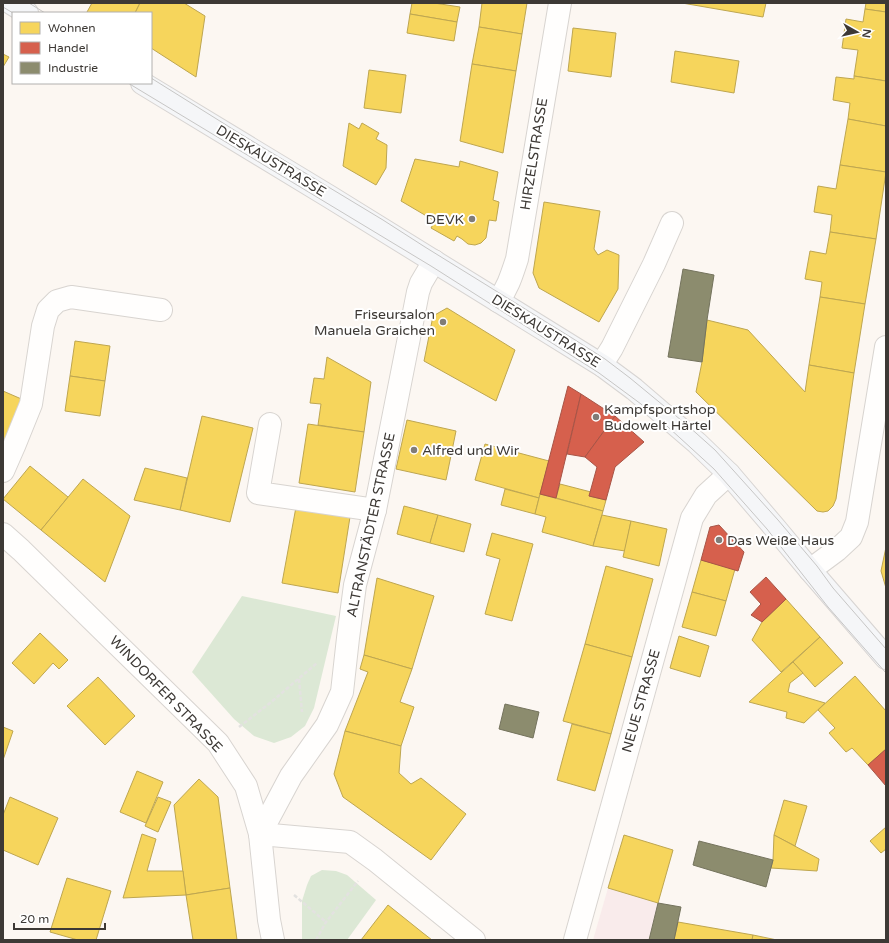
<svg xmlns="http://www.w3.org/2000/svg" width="889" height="943" font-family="'Varela Round',sans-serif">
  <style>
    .industrial { fill: #f9ebeb }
    .green { fill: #dce8d5 }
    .homes { fill: #f6d55c; stroke: #bea650 }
    .shops { fill: #d6604d; stroke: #a85446 }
    .industry { fill: #8c8c6e; stroke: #74735d }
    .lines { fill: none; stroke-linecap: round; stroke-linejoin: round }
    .minor-casing { stroke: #d8d4d0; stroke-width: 24 }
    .major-casing { stroke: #d7d4d2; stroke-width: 24 }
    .path { stroke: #e3e2e0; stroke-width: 2.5; stroke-dasharray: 4 2; stroke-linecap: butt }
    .minor { stroke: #fffefd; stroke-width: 22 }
    .major { stroke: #f5f6f8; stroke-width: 22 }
    .tram { stroke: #c7c6c5; stroke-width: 1 }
    .poi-dot { fill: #807c77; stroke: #fff; stroke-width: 1.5 }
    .labels { text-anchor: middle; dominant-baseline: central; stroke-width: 4; stroke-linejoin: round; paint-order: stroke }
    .street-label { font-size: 14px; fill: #3d3935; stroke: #fff }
    .poi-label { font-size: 14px; fill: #3d3935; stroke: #fff; text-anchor: start }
  </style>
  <rect width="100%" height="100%" fill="#fcf7f2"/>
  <polygon class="industrial" points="608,888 658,903 649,940 593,940"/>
  <g class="green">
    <polygon points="242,596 336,616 314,708 305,726 291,737 274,743 254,736 234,719 192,672"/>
    <polygon points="322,870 336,871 347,875 376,900 347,940 302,940 302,901 307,885 311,876"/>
  </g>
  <g class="homes">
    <polygon points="92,3 140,3 135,13 89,13 87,12"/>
    <polygon points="140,3 184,3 205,16 196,77 151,48 151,13 135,13"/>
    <polygon points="412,3 434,3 460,7 457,22 410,14"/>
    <polygon points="482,3 527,3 522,34 479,27"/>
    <polygon points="682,3 766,3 763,17"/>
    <polygon points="866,3 886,3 886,12 865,9"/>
    <polygon points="865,9 886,12 886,81 854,76 858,50 842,48 846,19 863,22"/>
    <polygon points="410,14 457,22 454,41 407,33"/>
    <polygon points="479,27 522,34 516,71 472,64"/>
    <polygon points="573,28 616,33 611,77 568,71"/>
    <polygon points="675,51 739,61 734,93 671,82"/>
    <polygon points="3,54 9,57 3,67"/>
    <polygon points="472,64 516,71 503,153 460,141"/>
    <polygon points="369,70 406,75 401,113 364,108"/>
    <polygon points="854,76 886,81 886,126 848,119 850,103 833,100 836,77 854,79"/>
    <polygon points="848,119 886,126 886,172 840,165"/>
    <polygon points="349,123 359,129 362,123 379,133 376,139 387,145 386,168 376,185 343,166"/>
    <polygon points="415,159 459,167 460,161 498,172 493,200 499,202 496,221 489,220 486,238 481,243 475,245 468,244 462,239 457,236 454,241 431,228 435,221 401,201"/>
    <polygon points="840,165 886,172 876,239 830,232 832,215 814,212 818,186 836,189"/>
    <polygon points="544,202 600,211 594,249 598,255 607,250 619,255 618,289 599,322 539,288 533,273"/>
    <polygon points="830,232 876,239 865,304 820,297 822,282 805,279 810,251 826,254"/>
    <polygon points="820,297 865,304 854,373 809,365"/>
    <polygon points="447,308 515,350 496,401 424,361 433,316"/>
    <polygon points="707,320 748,330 805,392 809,365 854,373 836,499 833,506 828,511 823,512 817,511 696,392 702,362"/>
    <polygon points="75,341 110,346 105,381 70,376"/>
    <polygon points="327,357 371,382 364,432 318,425 321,404 310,403 314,378 324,379"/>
    <polygon points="70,376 105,381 100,416 65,411"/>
    <polygon points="3,391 26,401 3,454"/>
    <polygon points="202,416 253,428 230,522 180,510"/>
    <polygon points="407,420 456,431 446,480 396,469"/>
    <polygon points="308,424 364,432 355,492 299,483"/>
    <polygon points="485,444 549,461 539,498 475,480"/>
    <polygon points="30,466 68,497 41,530 3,499"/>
    <polygon points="145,468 187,478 180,510 134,500"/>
    <polygon points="83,479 130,516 105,582 41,530"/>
    <polygon points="560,484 591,492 589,496 606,500 603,511 556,498"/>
    <polygon points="505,489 539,498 535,514 501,505"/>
    <polygon points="540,494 603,511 593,546 542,532 546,517 535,514"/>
    <polygon points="404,506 438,515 430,543 397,534"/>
    <polygon points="296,507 350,517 338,593 282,583"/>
    <polygon points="438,515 471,524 464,552 430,543"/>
    <polygon points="602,515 631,521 625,551 593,546"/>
    <polygon points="631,521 667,529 659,566 623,557"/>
    <polygon points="492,533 533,544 512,621 485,614 500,559 486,555"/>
    <polygon points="886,547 886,588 881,571"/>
    <polygon points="701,560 735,569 726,601 692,592"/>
    <polygon points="606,566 653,579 632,657 585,644"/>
    <polygon points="377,578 434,596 412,669 364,655"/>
    <polygon points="692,592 726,601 716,636 682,627"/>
    <polygon points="786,599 820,637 781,672 752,640 762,622"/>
    <polygon points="40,633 68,660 59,669 53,663 34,684 12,663"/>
    <polygon points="679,636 709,646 700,677 670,668"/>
    <polygon points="820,637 843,663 815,687 793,662"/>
    <polygon points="585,644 632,657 611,734 563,721"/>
    <polygon points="364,655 412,669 400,702 414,707 401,746 345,731 368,672 360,669"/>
    <polygon points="793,662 803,673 790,683 788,692 825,703 804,723 786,718 787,712 749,702"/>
    <polygon points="855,676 886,711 886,749 868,765 852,748 846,752 829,733 835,728 818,710"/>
    <polygon points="98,677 135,716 105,745 67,706"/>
    <polygon points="572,724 611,734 595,791 557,780"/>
    <polygon points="3,727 13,731 3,760"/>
    <polygon points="345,731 401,746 399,773 411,784 421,778 466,814 431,860 343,797 334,774"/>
    <polygon points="137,771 163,782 146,823 120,812"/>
    <polygon points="199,779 218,797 230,888 186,895 174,805"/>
    <polygon points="10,797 58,818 38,865 3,850 3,815"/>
    <polygon points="158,797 171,802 158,832 145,826"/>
    <polygon points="784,800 807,806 795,846 774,835"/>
    <polygon points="886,827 886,849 881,853 870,841"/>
    <polygon points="142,834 156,839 147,871 183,871 186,895 123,898"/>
    <polygon points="624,835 673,850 658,903 608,888"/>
    <polygon points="774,835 819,859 817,871 771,868 773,860"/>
    <polygon points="67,878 111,891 96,940 78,940 50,932"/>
    <polygon points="230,888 237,940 193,940 186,895"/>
    <polygon points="388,905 423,933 432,940 361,940"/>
    <polygon points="678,922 753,935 752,940 674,940"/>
    <polygon points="753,935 777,940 752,940"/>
  </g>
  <g class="shops">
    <polygon points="568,386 581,394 556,498 540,494"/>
    <polygon points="581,394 615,416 585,457 567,454"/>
    <polygon points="615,416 644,442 615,467 606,500 589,496 597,467 585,457"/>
    <polygon points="719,525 744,552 738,571 701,560 710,527"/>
    <polygon points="766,577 786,599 762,622 751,615 761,604 750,592"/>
    <polygon points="886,749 886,786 868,765"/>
  </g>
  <g class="industry">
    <polygon points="683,269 714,275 707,320 702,362 668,357"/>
    <polygon points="505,704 539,712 533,738 499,729"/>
    <polygon points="699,841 773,860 766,887 693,865"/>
    <polygon points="658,903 681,907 674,940 649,940"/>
  </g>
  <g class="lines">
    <g class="minor-casing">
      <g id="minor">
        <path d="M498,301C508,288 512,274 517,259L560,3"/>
        <polyline points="603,366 605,359 612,348 654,264 672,223"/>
        <polyline points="270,424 258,493 375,510"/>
        <polyline points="3,471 14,446 31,404 43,326 48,310 57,301 71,297 161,310"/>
        <polyline points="3,534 21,550 218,743 246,786 260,834 269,920 273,940"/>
        <polyline points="810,570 837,550 851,537 857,522 886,347"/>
        <polyline points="260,834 291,776 327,725 342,692 348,638 355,585 375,510 418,292 421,283 434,261"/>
        <polyline points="260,834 350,842 375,860 474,940"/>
        <polyline points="575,940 692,518 706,495 729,474"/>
      </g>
    </g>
    <g class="major-casing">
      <g id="major">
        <polyline points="11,3 27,13"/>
        <polyline points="142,83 330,197 603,366 634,389 697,443 729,474 775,528 810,570 886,658"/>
      </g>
    </g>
    <g class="path">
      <polyline points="299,679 302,712"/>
      <polyline points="239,727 270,703 317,663"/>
      <polyline points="294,895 326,922"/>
      <polyline points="316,940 326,922 358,881"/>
    </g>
    <use href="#minor" class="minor"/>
    <use href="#major" class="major"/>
    <g class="tram">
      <polyline points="29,3 45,13"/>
      <polyline points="3,7 13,13"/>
      <polyline points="151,78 239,133 383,220 425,247 572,338 605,359 630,378 687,425 715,450 778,520 817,566 833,588 886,649"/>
      <polyline points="128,83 431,266 599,373 641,404 668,427 714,469 767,529 828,607 886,673"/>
    </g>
  </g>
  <g class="poi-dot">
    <circle cx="472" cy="219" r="4"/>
    <circle cx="443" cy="322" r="4"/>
    <circle cx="596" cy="417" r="4"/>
    <circle cx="414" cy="450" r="4"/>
    <circle cx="719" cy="540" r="4"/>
  </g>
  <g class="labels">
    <g class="street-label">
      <text transform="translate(534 154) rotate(-81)">HIRZELSTRASSE</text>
      <text transform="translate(271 161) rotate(31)">DIESKAUSTRASSE</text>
      <text transform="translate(546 331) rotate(32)">DIESKAUSTRASSE</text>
      <text transform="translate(371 525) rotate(-78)">ALTRANSTÄDTER STRASSE</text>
      <text transform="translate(166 694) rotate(46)">WINDORFER STRASSE</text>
      <text transform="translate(641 701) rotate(-74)">NEUE STRASSE</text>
    </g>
    <g class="poi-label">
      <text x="464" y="219" text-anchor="end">DEVK</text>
      <text x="435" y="314" text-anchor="end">Friseursalon<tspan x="435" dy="16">Manuela Graichen</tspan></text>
      <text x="604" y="409">Kampfsportshop<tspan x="604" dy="16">Budowelt Härtel</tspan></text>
      <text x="422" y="450">Alfred und Wir</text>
      <text x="727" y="540">Das Weiße Haus</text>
    </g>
  </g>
  <rect width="889" height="943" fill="none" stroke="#3d3935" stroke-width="8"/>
  <rect x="12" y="12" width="140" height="72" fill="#ffffff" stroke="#b1b0ae"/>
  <rect x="20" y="22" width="20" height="12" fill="#f6d55c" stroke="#b1b0ae"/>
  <text x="48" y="32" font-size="12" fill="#3d3935">Wohnen</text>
  <rect x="20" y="42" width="20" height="12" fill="#d6604d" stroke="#b1b0ae"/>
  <text x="48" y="52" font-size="12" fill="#3d3935">Handel</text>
  <rect x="20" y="62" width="20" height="12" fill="#8c8c6e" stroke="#b1b0ae"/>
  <text x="48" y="72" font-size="12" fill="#3d3935">Industrie</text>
  <g transform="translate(857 32) rotate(98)" stroke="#ffffff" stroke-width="3" paint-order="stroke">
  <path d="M0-3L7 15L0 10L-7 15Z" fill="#3d3935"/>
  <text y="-6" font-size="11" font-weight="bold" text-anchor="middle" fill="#3d3935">N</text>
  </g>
  <path d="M14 923v6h91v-6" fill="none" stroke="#3d3935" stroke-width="2"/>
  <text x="20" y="923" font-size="12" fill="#3d3935" stroke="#ffffff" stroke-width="3" paint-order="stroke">20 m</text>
</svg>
